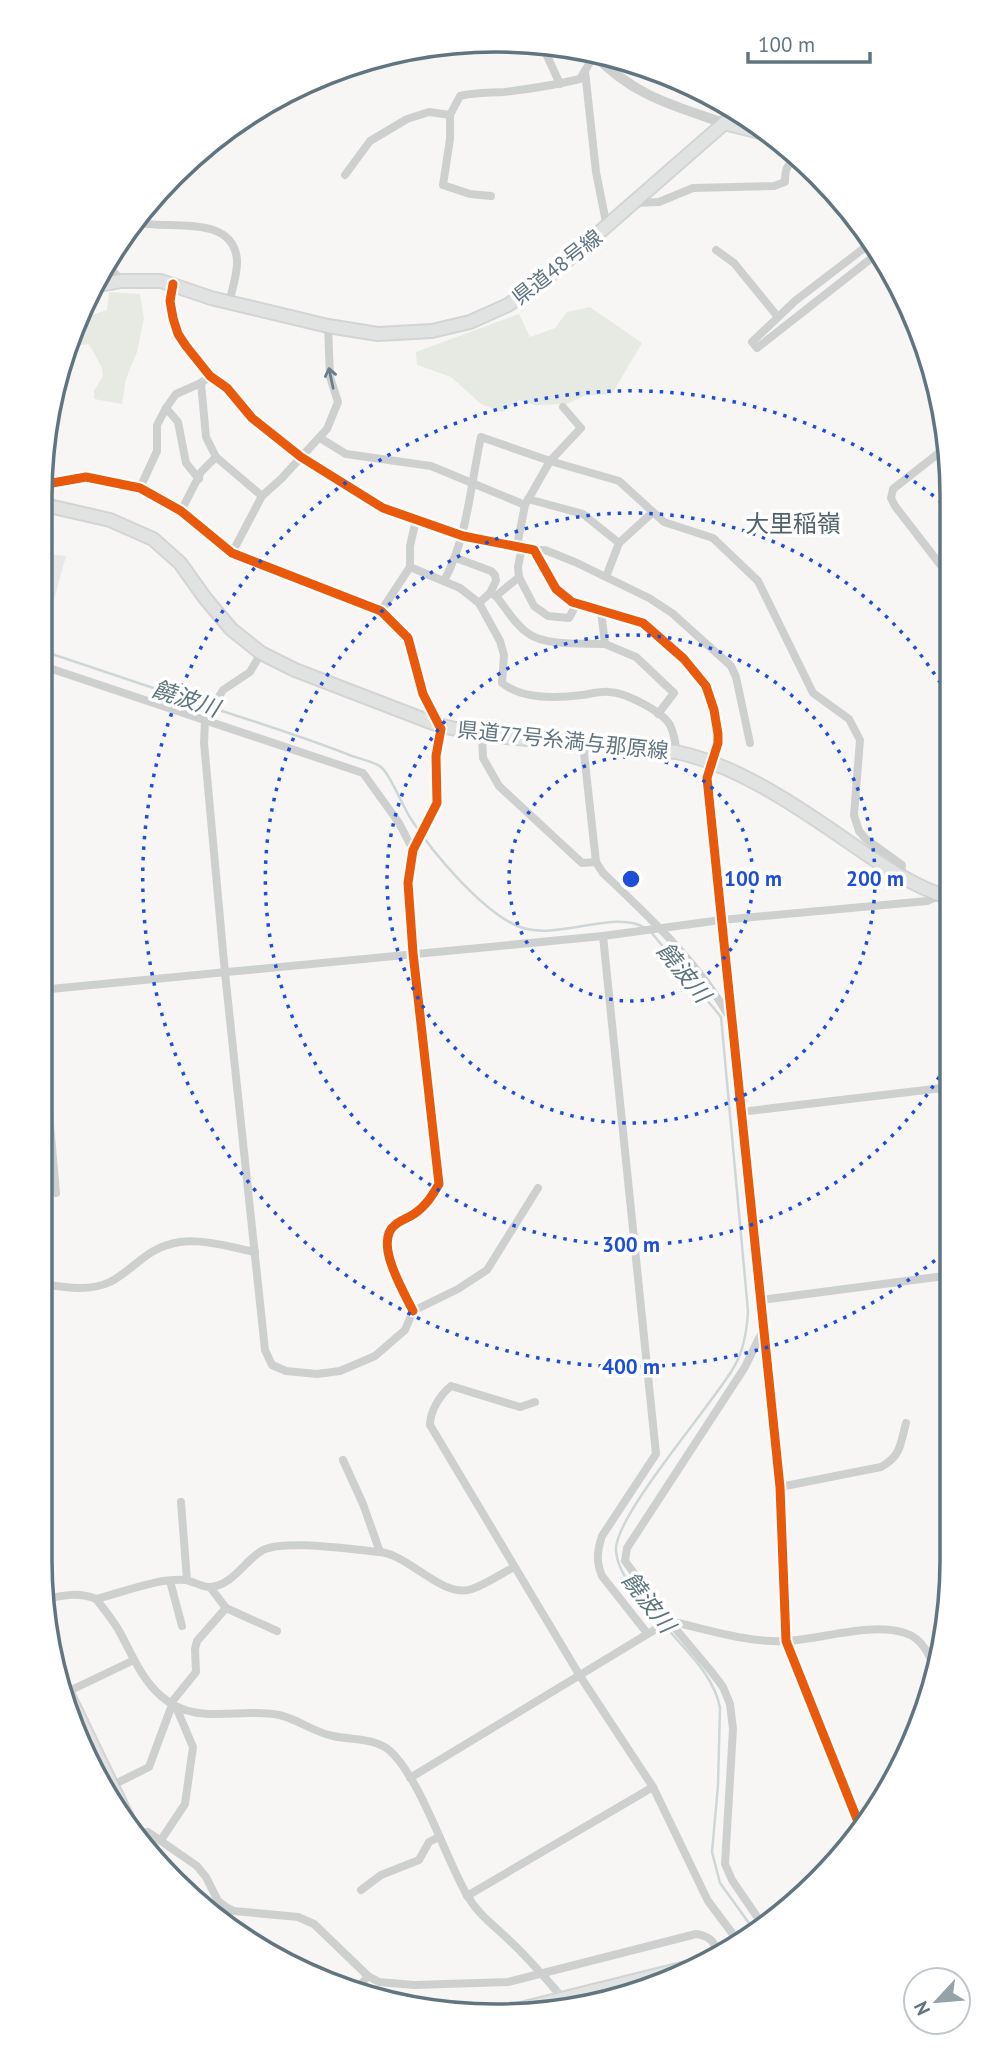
<svg xmlns="http://www.w3.org/2000/svg" width="993" height="2057" viewBox="0 0 993 2057" font-family="'PT Sans','Noto Sans JP',sans-serif">
	<rect width="100%" height="100%" fill="#f7f6f5"/>
	<path fill="#e6e8e7" d="M40 514 49 515 45 554 66 556 53 603 40 613Z"/>
	<g fill="#e6eae3">
		<path d="M109 292 140 294 144 318 137 352 126 379 122 404 94 399V391L103 376 102 368 89 344 74 346 69 342 76 320 107 310Z"/>
		<path d="M590 307 642 343 612 394 584 396 567 404 535 405 519 400 502 412 481 404 451 377 417 365 416 352 519 314 530 337 555 328 567 312Z"/>
	</g>
	<g fill="none" stroke-linecap="round" stroke-linejoin="round">
		<g stroke="#ced6d8" stroke-width="2.5">
			<path d="M40 650 210 707"/>
			<path d="M216 709C262 724 307 738 352 756 360 759 376 762 382 768 391 776 403 807 411 819 432 852 483 913 520 927 558 941 615 909 645 928"/>
			<path d="M651 932 721 1017 748 1311C747 1330 744 1350 734 1367 713 1404 613 1517 616 1551 618 1577 645 1603 661 1622"/>
			<path d="M666 1627C687 1652 714 1675 720 1708L718 1785 712 1852 720 1883 754 1930"/>
		</g>
		<path stroke="#d2d6d8" stroke-width="8" stroke-dasharray="8 4" stroke-linecap="butt" d="M554 1988 572 2008"/>
		<defs>
			<g id="secondary">
				<path d="M724 123 776 136"/>
				<path d="M94 286 121 281H161L211 298 328 326 378 334 432 331 470 322 508 305 547 278 736 113"/>
				<path d="M59 1676 139 1842"/>
			</g>
			<path id="primary" d="M40 504 110 520 153 539 180 563 205 598 231 629 261 653 295 670 438 725 482 735 676 752C734 764 794 804 843 838 876 861 911 886 950 898"/>
			<path id="trunk" d="M517 2011 706 1964"/>
		</defs>
		<use href="#secondary" stroke="#d3d4d5" stroke-width="16"/>
		<use href="#primary" stroke="#d4d4d4" stroke-width="16"/>
		<use href="#trunk" stroke="#d1d3d4" stroke-width="18"/>
		<g stroke="#ced0d0" stroke-width="8">
			<path d="M542 45 560 84"/>
			<path d="M585 71 596 172 607 227"/>
			<path d="M450 115V139L443 185 470 194 491 196"/>
			<path d="M345 175 370 141 407 119 429 112 450 115 460 96C476 92 488 93 504 92 529 89 555 85 580 79L596 52"/>
			<path d="M635 203 659 202 693 188 774 186 785 182C785 170 786 165 797 158"/>
			<path d="M135 222C165 231 233 212 237 260 238 273 232 289 229 303"/>
			<path d="M872 242 795 301 752 342 757 348 878 253"/>
			<path d="M716 250 734 263 778 317"/>
			<path d="M173 284 170 301 173 318 178 334 186 346 210 376 227 388 252 418 301 457 383 508 463 536 534 550 556 589 572 602 643 623 684 659 706 686 714 710 718 734V743L707 778 780 1487 786 1641 859 1824"/>
			<path d="M201 383 206 437 216 457 262 496"/>
			<path d="M166 408 178 422 186 463 199 479"/>
			<path d="M320 438 346 454 431 466 525 505"/>
			<path d="M949 445 893 489 891 498 895 506 949 576"/>
			<path d="M41 485 86 477 140 488 181 511 232 553 381 611 408 638 423 694 441 729 436 756 437 803 413 850 408 883 413 953 439 1184C432 1196 426 1206 414 1214 408 1218 401 1220 395 1225 373 1242 404 1292 413 1311"/>
			<path d="M140 488 157 451V425L166 408 176 394 201 383 210 376"/>
			<path d="M528 499 583 514 619 543"/>
			<path d="M181 511 201 472 216 457"/>
			<path d="M517 546 525 505 550 461 619 481 664 522 713 538 758 581 813 693 849 719 860 740 854 815 859 831 866 839 902 865 901 876"/>
			<path d="M522 547 518 567 519 577 534 606 548 616 569 618 577 603"/>
			<path d="M534 550H545L575 562 649 598 672 613 731 666 736 677 750 743"/>
			<path d="M232 553 262 496 281 479 327 429 338 402 330 377 328 326"/>
			<path d="M456 558 491 571 495 575 496 581 490 593"/>
			<path d="M410 567 460 588 479 603 500 641 504 655 502 683C522 699 558 698 582 695 591 694 600 691 609 692 624 692 662 711 670 725 674 734 676 742 676 752"/>
			<path d="M606 577 619 543 653 512"/>
			<path d="M444 581C468 536 470 487 481 437L550 461 581 428 563 407"/>
			<path d="M496 596C506 608 515 625 529 634 546 646 584 643 605 644"/>
			<path d="M479 603 490 593 496 596 519 577"/>
			<path d="M381 611 410 567V546L416 520"/>
			<path d="M601 611 605 644 636 657 674 693 658 714"/>
			<path d="M261 653 250 672 223 690 205 720 204 743 225 973 265 1350 272 1365 286 1371 317 1374 340 1371 375 1356 405 1330 413 1311 458 1289 487 1270 538 1188"/>
			<path d="M40 665 363 773 399 823 413 850"/>
			<path d="M482 735 483 758 499 786 582 863 596 862"/>
			<path d="M583 744 596 862 603 873C649 917 698 962 730 1018"/>
			<path d="M603 936 656 1454 602 1536C597 1551 596 1562 602 1576L647 1633"/>
			<path d="M40 990 603 936 721 920 927 901 941 895"/>
			<path d="M40 1008 56 1193"/>
			<path d="M740 1112 951 1087"/>
			<path d="M40 1284C62 1287 89 1292 110 1282 137 1268 144 1248 180 1242 204 1239 231 1247 255 1252"/>
			<path d="M761 1300 952 1275"/>
			<path d="M535 1402 520 1407 451 1386C440 1395 430 1411 430 1425L580 1676 653 1787 708 1901 738 1941"/>
			<path d="M343 1460 363 1504 380 1552"/>
			<path d="M780 1487 881 1467C901 1456 900 1445 906 1423"/>
			<path d="M181 1502 187 1580"/>
			<path d="M170 1581 182 1626"/>
			<path d="M210 1587 226 1608 277 1631"/>
			<path d="M47 1599C63 1595 80 1592 96 1599 124 1592 157 1578 185 1580 193 1581 203 1588 211 1587 233 1585 245 1560 263 1550 286 1539 353 1550 380 1552 410 1555 442 1599 472 1589 486 1584 501 1574 514 1567"/>
			<path d="M96 1599C104 1609 112 1619 118 1629 131 1652 141 1679 161 1696 195 1727 239 1707 279 1715 298 1719 313 1732 333 1736 351 1740 374 1738 389 1750 420 1777 445 1857 467 1895 478 1915 495 1926 510 1941 526 1956 540 1972 554 1988"/>
			<path d="M933 1665 942 1655"/>
			<path d="M65 1693 134 1660"/>
			<path d="M171 1703 196 1672 195 1649 197 1641 226 1608"/>
			<path d="M410 1778 669 1621C707 1629 747 1643 786 1641 823 1639 870 1622 905 1633 923 1638 931 1658 937 1674"/>
			<path d="M113 1785 149 1767 172 1705"/>
			<path d="M133 1833 148 1832 197 1866 206 1877 218 1901 226 1907 234 1911 298 1917 314 1924 368 1976 379 1982 414 1985 508 1982 696 1934C710 1936 715 1942 719 1955"/>
			<path d="M161 1840 185 1804 193 1747 176 1707"/>
			<path d="M361 1890 381 1875 419 1860 429 1842 439 1837"/>
			<path d="M467 1896 653 1787"/>
			<path d="M762 1924 732 1880 725 1864 733 1729 730 1704 723 1687 711 1671 669 1621 625 1561 627 1548 745 1367 763 1330"/>
			<path d="M357 1989 368 1976"/>
		</g>
		<g stroke="#ced0d0" stroke-width="10">
			<path d="M595 55C632 95 674 106 724 123"/>
			<path d="M103 269 111 271 121 281"/>
		</g>
		<use href="#secondary" stroke="#e1e2e2" stroke-width="12"/>
		<use href="#primary" stroke="#e1e2e2" stroke-width="12"/>
		<use href="#trunk" stroke="#e1e2e2" stroke-width="14"/>
		<defs>
			<g id="cycleway">
				<path d="M173 284 170 301 173 318 178 334 186 346 210 376 227 388 252 418 301 457 383 508 463 536 534 550 556 589 572 602 643 623 684 659 706 686 714 710 718 734V743L707 778 780 1487 786 1641 859 1824"/>
				<path d="M41 485 86 477 140 488 181 511 232 553 381 611 408 638 423 694 441 729 436 756 437 803 413 850 408 883 413 953 439 1184C432 1196 426 1206 414 1214 408 1218 401 1220 395 1225 373 1242 404 1292 413 1311"/>
			</g>
		</defs>
		<use href="#cycleway" stroke="#fff" stroke-width="13"/>
		<use href="#cycleway" stroke="#e8590c" stroke-width="9"/>
	</g>
	<defs><path id="oneway-shaft" d="M-6 0H5M1.5-3L5.5 0L1.5 3" fill="none" stroke-width="1.6" stroke-linecap="round" stroke-linejoin="round" transform="scale(1.75)"/></defs>
	<use stroke="#6c7e89" href="#oneway-shaft" transform="translate(331 378) rotate(-102)"/>
	<g fill="none" stroke="#1d4ed8" stroke-width="3.5" stroke-dasharray="3.5 7">
		<circle cx="631" cy="879" r="122"/>
		<circle cx="631" cy="879" r="244"/>
		<path d="M950 1059A366 366 0 1 1 950 699"/>
		<path d="M951 1247A488 488 0 1 1 948 508"/>
	</g>
	<g text-anchor="middle" dominant-baseline="central" stroke-width="7" stroke-linejoin="round" paint-order="stroke">
		<g font-size="21" fill="#617581" stroke="#fff">
			<text transform="translate(557 267) rotate(-38)">県道48号線</text>
			<text transform="translate(563 740) rotate(6)">県道77号糸満与那原線</text>
		</g>
		<g font-size="23" font-style="italic" fill="#5c757c" stroke="#fff">
			<text transform="translate(186 698) rotate(18)">饒波川</text>
			<text transform="translate(684 972) rotate(51)">饒波川</text>
			<text transform="translate(649 1602) rotate(52)">饒波川</text>
		</g>
		<g font-size="24" fill="#53626b" stroke="#fff">
			<text x="793" y="523">大里稲嶺</text>
		</g>
	</g>
	<path d="M0 0H993V2057H0ZM496 52H496A444 444 0 0 1 940 496V1560A444 444 0 0 1 496 2004H496A444 444 0 0 1 52 1560V496A444 444 0 0 1 496 52Z" fill="#fff" fill-rule="evenodd"/>
	<path fill="none" stroke="#617581" stroke-width="3.5" d="M496 52H496A444 444 0 0 1 940 496V1560A444 444 0 0 1 496 2004H496A444 444 0 0 1 52 1560V496A444 444 0 0 1 496 52Z"/>
	<circle cx="631" cy="879" r="10" fill="#1d4ed8" stroke="#fff" stroke-width="3.5"/>
	<g font-size="21" text-anchor="middle" font-weight="bold" fill="#1d4ed8" stroke="#fff" stroke-width="7" stroke-linejoin="round" paint-order="stroke">
		<text x="753" y="886">100 m</text>
		<text x="875" y="886">200 m</text>
		<text x="631" y="1252">300 m</text>
		<text x="631" y="1374">400 m</text>
	</g>
	<g transform="translate(937 2001) rotate(244)"><circle r="33" fill="#ffffff" stroke="#c0c8cd" stroke-width="2"/>
	<path d="M0-5L12 26L0 18L-12 26Z" fill="#96a2aa"/>
	<text y="-10" font-size="19" font-weight="bold" text-anchor="middle" fill="#617581">N</text>
	</g>
	<path d="M748 52v10h122v-10" fill="none" stroke="#617581" stroke-width="3.5"/>
	<text x="758" y="52" font-size="21" fill="#617581" stroke="#ffffff" stroke-width="5" paint-order="stroke">100 m</text>
</svg>
